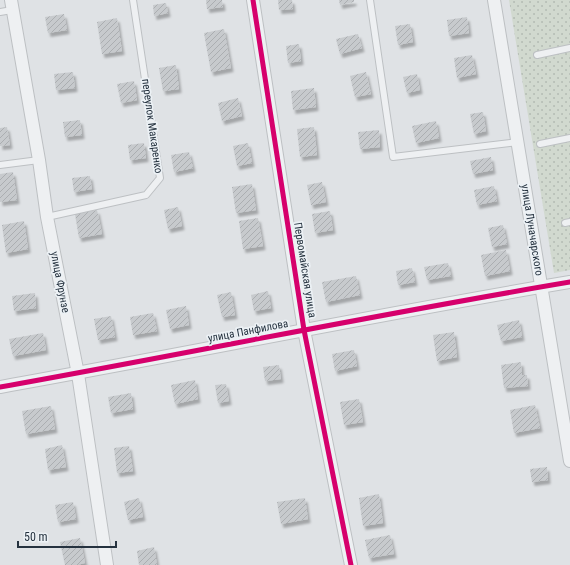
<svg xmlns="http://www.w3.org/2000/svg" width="570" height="565" viewBox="0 0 570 565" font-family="'Roboto Condensed',sans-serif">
	<defs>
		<pattern id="grass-dots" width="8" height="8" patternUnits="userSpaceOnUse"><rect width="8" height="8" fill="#d1d9cf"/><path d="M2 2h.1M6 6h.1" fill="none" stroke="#b3bbb3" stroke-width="1.8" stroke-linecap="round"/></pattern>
		<pattern id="building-hatch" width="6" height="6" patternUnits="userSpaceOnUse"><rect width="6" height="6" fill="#c7cacd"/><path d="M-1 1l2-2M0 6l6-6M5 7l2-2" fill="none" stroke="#abaeb1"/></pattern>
		<filter id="shadow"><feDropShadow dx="2.5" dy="4" stdDeviation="1" flood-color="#0004"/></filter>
	</defs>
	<rect width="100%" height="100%" fill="#dfe2e5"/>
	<path fill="url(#grass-dots)" d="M509 0H570V270L554 273Z"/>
	<g fill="url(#building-hatch)" filter="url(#shadow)">
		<path d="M206 0H222L223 7 207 9Z"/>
		<path d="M278 0H292L293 9 279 10Z"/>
		<path d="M339 0H354V2L340 5Z"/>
		<path d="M166 3 168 13 154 16 153 5Z"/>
		<path d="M64 14 67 30 48 33 45 17Z"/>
		<path d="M467 17 469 33 449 36 447 20Z"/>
		<path d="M117 18 122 51 102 54 97 22Z"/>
		<path d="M410 24 413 42 398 45 395 26Z"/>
		<path d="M224 29 231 68 211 72 204 33Z"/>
		<path d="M358 34 362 48 340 54 336 39Z"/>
		<path d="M299 44 301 61 288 63 286 46Z"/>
		<path d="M472 55 476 74 457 78 454 58Z"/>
		<path d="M176 65 179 89 163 91 159 68Z"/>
		<path d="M73 72 75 88 56 90 54 74Z"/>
		<path d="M366 72 371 94 355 97 350 76Z"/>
		<path d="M417 74 420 90 407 93 403 77Z"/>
		<path d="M134 81 137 100 121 103 117 84Z"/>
		<path d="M314 88 316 107 293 110 291 91Z"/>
		<path d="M238 98 242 116 222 121 218 103Z"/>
		<path d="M483 112 486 131 474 134 470 114Z"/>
		<path d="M80 120 82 135 65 137 63 122Z"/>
		<path d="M436 121 439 138 416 143 412 126Z"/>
		<path d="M7 127 10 145 0 146V128Z"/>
		<path d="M314 127 317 155 300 157 297 129Z"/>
		<path d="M379 130 380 147 360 149 358 132Z"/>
		<path d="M144 143 146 158 130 160 128 145Z"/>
		<path d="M248 143 252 163 237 166 233 146Z"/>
		<path d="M189 152 193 168 174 172 171 155Z"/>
		<path d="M491 157 493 170 473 174 470 161Z"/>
		<path d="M13 172 17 200 0 202V174Z"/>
		<path d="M90 176 92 189 74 192 72 178Z"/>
		<path d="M322 182 326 202 311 205 307 185Z"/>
		<path d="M252 184 256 210 236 213 232 187Z"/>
		<path d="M494 186 497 201 477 205 474 190Z"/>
		<path d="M178 207 182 226 168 229 164 210Z"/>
		<path d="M97 210 102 234 79 238 75 214Z"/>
		<path d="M330 211 333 230 315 233 312 214Z"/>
		<path d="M258 218 263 246 243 249 239 221Z"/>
		<path d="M24 221 28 249 6 253 2 225Z"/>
		<path d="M503 225 507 244 492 247 488 228Z"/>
		<path d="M506 250 510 271 485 276 481 255Z"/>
		<path d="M448 263 451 276 427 280 424 267Z"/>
		<path d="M412 268 415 282 398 285 396 271Z"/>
		<path d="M356 276 360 295 326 302 322 282Z"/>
		<path d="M268 291 271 308 254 311 251 295Z"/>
		<path d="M231 292 235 315 222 317 217 295Z"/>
		<path d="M35 293 36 308 14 311 12 296Z"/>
		<path d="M186 306 189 325 170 329 166 310Z"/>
		<path d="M153 313 157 331 133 335 130 317Z"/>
		<path d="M111 316 115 337 98 340 94 319Z"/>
		<path d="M519 320 522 337 501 341 497 325Z"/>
		<path d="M454 332 457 357 437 361 433 335Z"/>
		<path d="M43 333 46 350 13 356 9 339Z"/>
		<path d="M354 350 357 366 335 371 332 354Z"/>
		<path d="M521 362 522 375H527L528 386 504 388 501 365Z"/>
		<path d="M279 365 281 379 265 381 263 367Z"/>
		<path d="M195 380 198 399 175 404 171 385Z"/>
		<path d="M226 384 229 401 218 403 215 385Z"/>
		<path d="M131 393 133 409 111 413 108 397Z"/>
		<path d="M359 399 363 422 344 425 340 402Z"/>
		<path d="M535 405 540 428 514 433 510 410Z"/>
		<path d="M51 406 55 429 26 434 22 411Z"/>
		<path d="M62 445 66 467 48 470 45 449Z"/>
		<path d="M129 446 133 471 117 473 114 448Z"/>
		<path d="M547 467 548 480 532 482 530 469Z"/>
		<path d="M379 494 383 523 363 526 359 498Z"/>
		<path d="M139 498 143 517 128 520 124 502Z"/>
		<path d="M305 498 308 519 281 524 277 502Z"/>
		<path d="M73 502 76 519 58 522 55 505Z"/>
		<path d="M390 535 394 554 369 558 365 540Z"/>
		<path d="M80 538 85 563 77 565H65L60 542Z"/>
		<path d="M154 547 157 565H139L137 551Z"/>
	</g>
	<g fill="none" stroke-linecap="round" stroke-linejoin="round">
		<defs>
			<g id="service">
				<path d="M370 0 393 157 518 142"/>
				<path d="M0 12 12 10"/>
				<path d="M537 55 570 48"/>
				<path d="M540 144 570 138"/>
				<path d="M0 165 39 160"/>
				<path d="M47 217 146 195 160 178 133 0"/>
				<path d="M565 223 570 222"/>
			</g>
			<g id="minor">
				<path d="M11 0 39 160 47 217 78 374 107 565"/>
				<path d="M253 0 304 330 351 565"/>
				<path d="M494 0 570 461"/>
				<path d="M0 387C190 353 379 314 570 282"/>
			</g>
		</defs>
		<use href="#service" stroke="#bdc0c3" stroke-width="8"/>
		<use href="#minor" stroke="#bdc0c3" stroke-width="14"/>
		<use href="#service" stroke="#eef0f2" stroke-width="6"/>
		<use href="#minor" stroke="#eef0f2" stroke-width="12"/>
		<defs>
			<g id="cycleway">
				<path d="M253 0 304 330 351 565"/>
				<path d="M0 387C190 353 379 314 570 282"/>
			</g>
		</defs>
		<use href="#cycleway" stroke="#ecf1f5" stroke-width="8"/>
		<use href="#cycleway" stroke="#d6006c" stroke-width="5"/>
	</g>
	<g text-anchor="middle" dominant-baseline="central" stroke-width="3.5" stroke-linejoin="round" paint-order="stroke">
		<g font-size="11" fill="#25323f" stroke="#ecf1f5">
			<text transform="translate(152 126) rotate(82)">переулок Макаренко</text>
			<text transform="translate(532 230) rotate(81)">улица Луначарского</text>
			<text transform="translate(305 270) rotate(81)">Первомайская улица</text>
			<text transform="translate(60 282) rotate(79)">улица Фрунзе</text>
			<text transform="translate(248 331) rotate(-11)">улица Панфилова</text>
		</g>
	</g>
	<path d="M18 541v6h98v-6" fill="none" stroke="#25323f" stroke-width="2"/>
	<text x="24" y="541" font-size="12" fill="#25323f" stroke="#ecf1f5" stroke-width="3" paint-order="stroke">50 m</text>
</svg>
